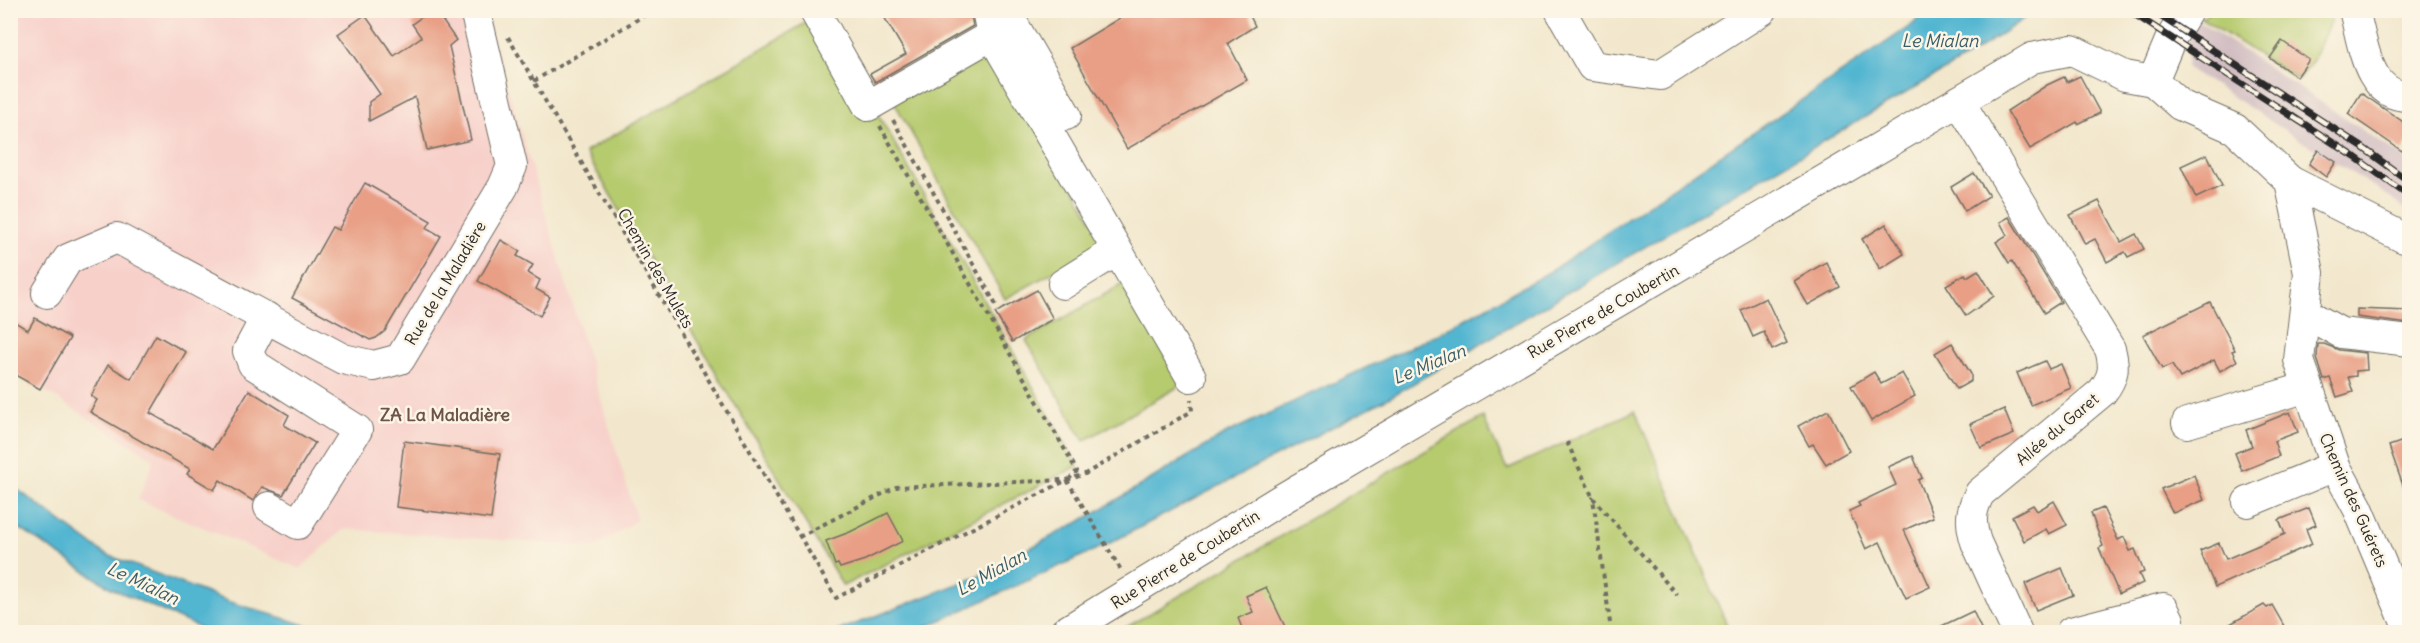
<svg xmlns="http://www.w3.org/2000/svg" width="2420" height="643" viewBox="0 0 2420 643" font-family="Delius,sans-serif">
	<rect width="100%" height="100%" fill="#fcf5e5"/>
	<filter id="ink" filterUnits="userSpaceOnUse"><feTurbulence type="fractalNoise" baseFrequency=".0167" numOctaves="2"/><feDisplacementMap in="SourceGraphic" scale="12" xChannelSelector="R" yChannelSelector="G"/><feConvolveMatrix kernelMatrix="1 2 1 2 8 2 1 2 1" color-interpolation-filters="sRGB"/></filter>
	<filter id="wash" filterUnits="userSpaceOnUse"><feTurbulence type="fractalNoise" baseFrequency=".008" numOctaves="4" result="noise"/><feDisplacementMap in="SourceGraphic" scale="24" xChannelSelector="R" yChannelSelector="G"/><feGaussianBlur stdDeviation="1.35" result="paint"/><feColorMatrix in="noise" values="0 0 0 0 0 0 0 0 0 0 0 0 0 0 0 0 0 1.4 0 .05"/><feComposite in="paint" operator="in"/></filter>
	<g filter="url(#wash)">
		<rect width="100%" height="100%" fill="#f2e7cc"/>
		<path fill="#f7d0ca" d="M10 11H485L637 520 596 547 344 529 300 569 138 500 154 459 11 370Z"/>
		<path fill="#d2bec2" d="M2196 19 2409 161V213L2385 194 2186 67 2191 26Z"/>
		<g fill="#b6ca6e" stroke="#707a4c" stroke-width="1.5">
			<path d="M2214 11H2335L2313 60 2298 80 2201 18Z"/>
			<path d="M821 14 1078 466 843 586 585 152Z"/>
			<path d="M992 44 1105 243 1005 299 893 100Z"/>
			<path d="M1126 282 1185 383 1084 441 1026 340Z"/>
			<path d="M1635 411 1730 632H1118L1483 417 1507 469Z"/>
		</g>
		<g fill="#53b6d1" stroke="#3f707e" stroke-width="1.5">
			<path d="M1926 11H2035L1967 57 1392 396 1108 544 915 632H835L976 577 1090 516 1227 433 1440 333 1549 272 1913 24Z"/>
			<path d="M10 484 105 554 227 601 328 632H209L111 588 11 523Z"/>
		</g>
		<g id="blocks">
			<g fill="#e89f85">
				<path d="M431 10H435L456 40 449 46 471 140 427 150 415 97 369 121V102L380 94 338 34 365 15 394 56 421 37 412 24Z"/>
				<path d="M880 10H970L973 26 875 82 870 74 906 54Z"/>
				<path d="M1133 10H1247L1255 26 1228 43 1247 80 1127 149 1070 48Z"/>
				<path d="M2282 41 2309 60 2297 77 2270 58Z"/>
				<path d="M2080 76 2100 113 2078 124 2077 122 2030 149 2007 111 2047 85 2064 77 2067 82Z"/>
				<path d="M2361 93 2409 126V140L2402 151 2348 114Z"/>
				<path d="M2318 150 2336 162 2326 177 2309 164Z"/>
				<path d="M2207 154 2222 186 2196 198 2181 166Z"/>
				<path d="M1974 173 1989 196 1965 211 1951 187Z"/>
				<path d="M365 183 431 221 427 228 441 236 385 331 376 338 370 340 292 298 332 227 338 230Z"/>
				<path d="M2099 201 2121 242 2136 234 2144 249 2128 257 2125 252 2107 262 2095 239 2085 244 2070 215Z"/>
				<path d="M2009 217 2061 302 2044 313 2012 261 2009 263 1996 242 2007 235 2000 222Z"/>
				<path d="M1886 224 1904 254 1880 269 1862 239Z"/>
				<path d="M501 240 520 251 517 256 533 265 528 273 540 280 536 289 550 297 540 316 478 281Z"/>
				<path d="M1826 262 1840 287 1808 305 1794 281Z"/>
				<path d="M1978 270 1994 296 1966 316 1946 285 1965 274 1967 277Z"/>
				<path d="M1037 290 1053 319 1012 342 995 313Z"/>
				<path d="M1766 298 1787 343 1772 350 1764 332 1753 337 1741 310Z"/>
				<path d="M2210 302 2235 350 2232 351 2237 361 2220 371 2214 360 2180 378 2172 365 2162 369 2143 335Z"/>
				<path d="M2357 309 2409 311V324L2357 317Z"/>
				<path d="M35 318 70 338 40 389 10 372V319L28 330Z"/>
				<path d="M156 335 186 352 150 413 213 449 249 390 289 415 284 425 315 443 283 495 262 487 253 501 220 480 214 490 187 474 190 469 90 412 97 400 91 396 108 365 131 379Z"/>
				<path d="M1952 343 1971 374V381L1957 389 1935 353Z"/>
				<path d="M2318 344H2324L2339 350 2366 353 2367 370 2356 371V376L2348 377 2353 392 2337 397 2330 378 2324 380 2317 358Z"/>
				<path d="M2045 361 2049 369 2061 364 2071 388 2031 405 2017 373Z"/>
				<path d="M1874 372 1881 384 1902 373 1915 396 1871 421 1851 386Z"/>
				<path d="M2004 409 2014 434 1981 448 1970 424Z"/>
				<path d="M1828 410 1849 451 1826 464 1813 444 1809 446 1798 426Z"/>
				<path d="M2290 412 2298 432 2274 441 2279 456 2242 471 2235 453 2252 446 2246 430Z"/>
				<path d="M2409 439V497H2407L2389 446Z"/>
				<path d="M404 441 500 454 491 519 396 507Z"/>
				<path d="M1913 456 1922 478 1918 480 1933 517 1904 530 1930 587 1906 598 1880 542 1866 549 1849 511 1860 506 1858 503 1896 485 1888 467Z"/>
				<path d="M2194 475 2204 500 2173 513 2161 489Z"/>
				<path d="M2054 501 2067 525 2049 534 2046 529 2024 541 2012 516 2033 505 2037 511Z"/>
				<path d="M2103 508 2118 540 2124 537 2130 551 2135 549 2144 572 2139 574 2143 583 2119 594 2099 548 2103 546 2091 513Z"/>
				<path d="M2309 508 2316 525 2306 529 2312 544 2215 587 2200 551 2219 543 2226 559 2285 534 2279 520Z"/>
				<path d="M888 513 903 541 865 560 840 568 838 564 835 565 826 541 850 532Z"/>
				<path d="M2062 568 2073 595 2036 610 2025 584Z"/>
				<path d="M1266 587 1288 633H1244L1238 618 1253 612 1246 596Z"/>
				<path d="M2264 605 2267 608 2272 605 2284 626 2273 633H2214Z"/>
				<path d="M1973 611 1983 633H1927Z"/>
			</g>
		</g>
	</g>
	<g filter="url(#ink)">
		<use href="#blocks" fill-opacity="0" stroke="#716d63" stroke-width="1.5"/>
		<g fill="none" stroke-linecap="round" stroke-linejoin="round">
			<defs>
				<g id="minor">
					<path d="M814 10 868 106 992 35"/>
					<path d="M987 10 992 35 1191 377"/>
					<path d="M1005 10 1066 115"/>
					<path d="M1560 10 1592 66 1660 75 1762 10"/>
					<path d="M2354 10C2363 42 2367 98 2410 96"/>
					<path d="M2153 81 2180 105 2235 129 2290 181 2309 273 2299 360 2335 466 2358 508 2410 632"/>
					<path d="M2153 81 2171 38 2188 10"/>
					<path d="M1959 101 2110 349C2115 367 2114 377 2102 392L1980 493C1970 511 1970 523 1976 542L2017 632"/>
					<path d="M2290 181 2410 241"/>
					<path d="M1063 284 1116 251"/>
					<path d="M47 293 68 259 117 238 343 359 374 366 400 359 503 187 512 166 475 10"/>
					<path d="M2305 313 2341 333 2410 341"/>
					<path d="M266 317 248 351 253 364 357 430 298 524 269 507"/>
					<path d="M2187 423 2308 387"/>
					<path d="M2248 502 2335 466"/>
					<path d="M1065 632 1280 500 2032 58 2072 50 2125 76 2153 81"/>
					<path d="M2071 632 2163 608 2169 620"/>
				</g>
			</defs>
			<use href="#minor" stroke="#716d63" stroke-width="32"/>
			<g stroke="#716d63" stroke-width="4" stroke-dasharray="4.5 4.5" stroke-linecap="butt">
				<path d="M508 37 836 598 1067 480 1085 474 1192 411 1191 399"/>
				<path d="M534 81 653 10"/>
				<path d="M893 120 996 305"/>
				<path d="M880 126 1077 471 1070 478"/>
				<path d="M1567 442 1593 498"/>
				<path d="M1067 480 1121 570"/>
				<path d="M799 537 896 487 1064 480"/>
				<path d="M1610 623 1593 498 1677 595"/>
			</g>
			<use href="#minor" stroke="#fff" stroke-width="30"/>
			<defs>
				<g id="rail">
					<path d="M2128 10 2355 157 2410 197"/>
					<path d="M2151 10 2362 147 2410 182"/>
				</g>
			</defs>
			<use href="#rail" stroke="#2b2b2b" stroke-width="7"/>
			<use href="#rail" stroke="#fcf5e5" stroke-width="4.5" stroke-dasharray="14" stroke-linecap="butt"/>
		</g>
	</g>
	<g text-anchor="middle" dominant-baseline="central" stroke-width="5" stroke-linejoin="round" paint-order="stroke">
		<g font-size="16" fill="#2b2b2b" stroke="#fcf5e5">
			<text transform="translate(656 268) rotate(60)">Chemin des Mulets</text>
			<text transform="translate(445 283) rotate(-59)">Rue de la Maladière</text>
			<text transform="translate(1603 311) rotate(-30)">Rue Pierre de Coubertin</text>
			<text transform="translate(2057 429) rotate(-40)">Allée du Garet</text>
			<text transform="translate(2354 500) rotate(66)">Chemin des Guérets</text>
			<text transform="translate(1185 559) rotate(-32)">Rue Pierre de Coubertin</text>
		</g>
		<g font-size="18" font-style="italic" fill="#395c65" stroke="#fcf5e5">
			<text x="1940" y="40">Le Mialan</text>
			<text transform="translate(1429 364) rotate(-22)">Le Mialan</text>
			<text transform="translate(991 572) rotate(-29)">Le Mialan</text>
			<text transform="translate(143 583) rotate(25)">Le Mialan</text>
		</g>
		<g font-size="18" font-weight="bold" fill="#6d544a" stroke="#fcf5e5">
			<text x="445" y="414">ZA La Maladière</text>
		</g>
	</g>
	<rect width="2420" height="643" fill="none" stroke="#fcf5e5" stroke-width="36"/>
</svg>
